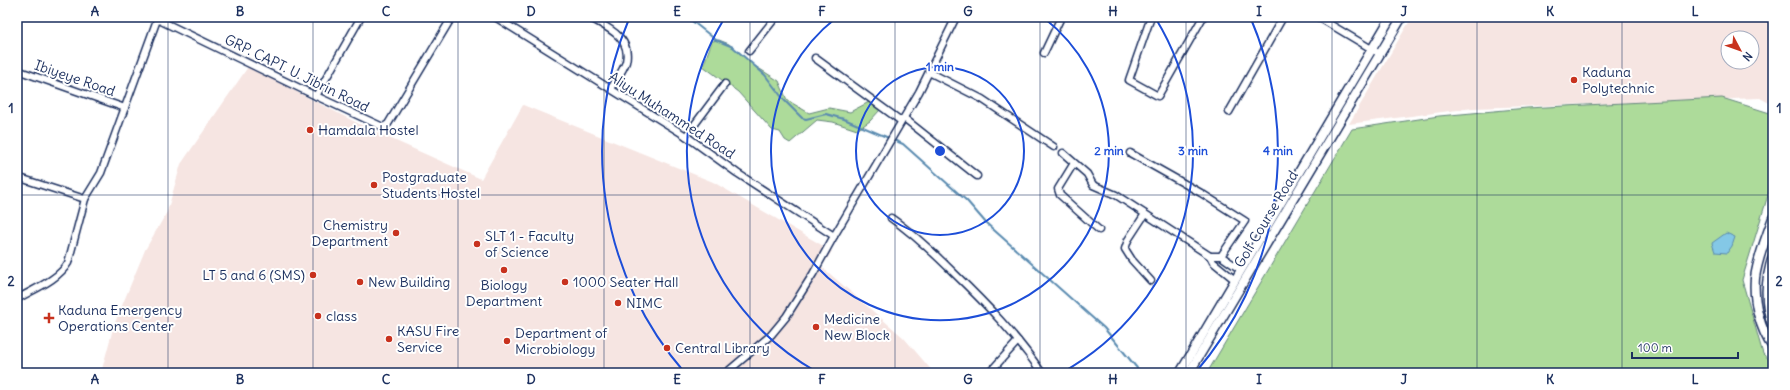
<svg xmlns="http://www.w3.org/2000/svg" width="1790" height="390" viewBox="0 0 1790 390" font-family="Delius,sans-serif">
	<rect width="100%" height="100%" fill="#fff"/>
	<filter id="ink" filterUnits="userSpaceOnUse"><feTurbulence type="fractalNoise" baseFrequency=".025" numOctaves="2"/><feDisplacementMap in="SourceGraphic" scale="8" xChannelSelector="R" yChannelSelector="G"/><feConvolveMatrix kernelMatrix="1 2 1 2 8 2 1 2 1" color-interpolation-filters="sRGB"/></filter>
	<g filter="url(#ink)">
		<g fill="#f6e5e2" fill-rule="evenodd">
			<path d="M1412 17H1773V105L1760 98 1473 108 1349 124ZM1728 38H1752V62H1728Z"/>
			<path d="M248 67 369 129 481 179 523 105 713 182 832 251 822 267 904 338 934 373H101L114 325 145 250 167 212 181 164Z"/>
		</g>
		<g fill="#addb9a" stroke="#64857c">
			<path d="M719 40 729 44 755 66 779 81 787 100 809 113 829 108 850 112 869 102 880 110 870 121 857 130 833 122 817 120 790 143 785 140 780 132 772 130 738 92 703 66 712 41Z"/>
			<path d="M1722 98 1773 114V179L1742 280 1763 354 1773 363V373H1207L1352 129 1439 116 1527 108Z"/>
		</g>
		<path fill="#84c8e6" stroke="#5a8bb0" d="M1726 233 1735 237 1732 246 1727 253 1715 252 1712 243Z"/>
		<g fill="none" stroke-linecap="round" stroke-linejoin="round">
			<path stroke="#5a8bb0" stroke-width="2" d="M687 17 716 40 733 47 765 75 784 100 802 118 806 119 826 114 844 119 903 144 967 201 986 223 1104 328 1141 373"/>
			<defs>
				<g id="minor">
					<path d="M495 17 686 136 737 173 834 236"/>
					<path d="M589 17C606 27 632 37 626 62 623 71 615 81 611 89"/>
					<path d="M1151 17 1129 80 1158 96 1203 17"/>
					<path d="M1318 17 1380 54"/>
					<path d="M157 19 316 96 383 127 388 124 452 17"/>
					<path d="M749 51 776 17"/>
					<path d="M1044 53 1061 17"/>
					<path d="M815 58 901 121"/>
					<path d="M17 70 125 108"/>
					<path d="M929 72 982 99 1054 147"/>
					<path d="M316 96 361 17"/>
					<path d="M1229 112 1283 17"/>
					<path d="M904 118 977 176"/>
					<path d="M686 136 725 84"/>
					<path d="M1063 153 1087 174 1093 185 1116 195 1210 256 1213 262 1235 280"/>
					<path d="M1130 153 1201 193 1245 221 1221 256"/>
					<path d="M1074 163 1058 189 1060 195 1099 230"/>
					<path d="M17 177 85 199"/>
					<path d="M1145 214 1128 240 1125 249 1132 260 1151 281"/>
					<path d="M891 218C914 234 935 254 955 274 987 305 1017 336 1042 373"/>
					<path d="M1210 256H1221L1241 270"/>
					<path d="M17 299C34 289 58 280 68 263L85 199 101 173 158 17"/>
					<path d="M726 373 771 335 786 317 813 274 834 236 919 92 956 17"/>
					<path d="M989 373 1018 341"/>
				</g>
				<g id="tertiary">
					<path d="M1773 218C1767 234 1757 262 1755 278 1753 302 1760 329 1773 348"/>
					<path d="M1773 256C1765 281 1764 302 1773 327"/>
					<path d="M1180 373 1391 17"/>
					<path d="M1189 373 1402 17"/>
				</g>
			</defs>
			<use href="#minor" stroke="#1b2f5e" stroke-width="9"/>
			<use href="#tertiary" stroke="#1b2f5e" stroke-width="11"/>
			<use href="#minor" stroke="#fff" stroke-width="6"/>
			<use href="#tertiary" stroke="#fff" stroke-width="8"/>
		</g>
	</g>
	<path fill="none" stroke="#1b2f5e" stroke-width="1" stroke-opacity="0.55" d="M168 17V373M313 17V373M458 17V373M604 17V373M750 17V373M895 17V373M1040 17V373M1186 17V373M1332 17V373M1477 17V373M1622 17V373M17 195H1773"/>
	<g fill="none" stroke="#1d4ed8" stroke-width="2">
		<circle cx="940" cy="151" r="84"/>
		<path d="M1044 18A169 169 0 1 1 836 18"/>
		<path d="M817 372A253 253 0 0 1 724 19M1156 19A253 253 0 0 1 1063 372"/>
		<path d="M685 373A338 338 0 0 1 629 19M1251 19A338 338 0 0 1 1195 373"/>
	</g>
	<g fill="#c8321e" stroke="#fff" stroke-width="1.5">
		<circle cx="1574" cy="80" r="4"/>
		<circle cx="310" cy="130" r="4"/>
		<circle cx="374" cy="185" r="4"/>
		<circle cx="396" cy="233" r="4"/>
		<circle cx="477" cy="244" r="4"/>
		<circle cx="504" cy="270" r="4"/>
		<circle cx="313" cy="275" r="4"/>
		<circle cx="360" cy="282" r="4"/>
		<circle cx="565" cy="282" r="4"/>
		<circle cx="618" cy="303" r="4"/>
		<circle cx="318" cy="316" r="4"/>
		<path d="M47 312h4v4h4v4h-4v4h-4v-4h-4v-4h4z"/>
		<circle cx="816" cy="327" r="4"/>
		<circle cx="389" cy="339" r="4"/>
		<circle cx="507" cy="341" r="4"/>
		<circle cx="667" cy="348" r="4"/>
	</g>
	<g text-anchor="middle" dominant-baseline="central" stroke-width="4" stroke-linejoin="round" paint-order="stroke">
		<g font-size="14" fill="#1b2f5e" stroke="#fff" text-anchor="start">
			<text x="1582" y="72">Kaduna<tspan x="1582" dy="16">Polytechnic</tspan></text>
			<text x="318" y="130">Hamdala Hostel</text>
			<text x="382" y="177">Postgraduate<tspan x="382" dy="16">Students Hostel</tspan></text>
			<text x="388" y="225" text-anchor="end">Chemistry<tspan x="388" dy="16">Department</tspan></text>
			<text x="485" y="236">SLT 1 - Faculty<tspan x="485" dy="16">of Science</tspan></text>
			<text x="305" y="275" text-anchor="end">LT 5 and 6 (SMS)</text>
			<text x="368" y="282">New Building</text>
			<text x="573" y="282">1000 Seater Hall</text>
			<text x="504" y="285" text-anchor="middle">Biology<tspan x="504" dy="16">Department</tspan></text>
			<text x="626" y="303">NIMC</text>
			<text x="58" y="310">Kaduna Emergency<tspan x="58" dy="16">Operations Center</tspan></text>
			<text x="326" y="316">class</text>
			<text x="824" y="319">Medicine<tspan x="824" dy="16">New Block</tspan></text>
			<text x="397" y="331">KASU Fire<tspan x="397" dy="16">Service</tspan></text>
			<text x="515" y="333">Department of<tspan x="515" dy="16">Microbiology</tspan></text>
			<text x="675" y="348">Central Library</text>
		</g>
		<g font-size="14" fill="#1b2f5e" stroke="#fff">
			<text transform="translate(297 73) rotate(26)">GRP. CAPT. U. Jibrin Road</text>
			<text transform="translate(75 78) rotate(19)">Ibiyeye Road</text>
			<text transform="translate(672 115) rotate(33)">Aliyu Muhammed Road</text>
			<text transform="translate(1266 219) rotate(-59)">Golf Course Road</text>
		</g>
	</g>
	<circle cx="940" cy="151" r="6" fill="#1d4ed8" stroke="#fff" stroke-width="2"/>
	<g font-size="12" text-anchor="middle" font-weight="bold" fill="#1d4ed8" stroke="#fff" stroke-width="4" stroke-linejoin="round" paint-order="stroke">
		<text x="940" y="71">1 min</text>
		<text x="1109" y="155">2 min</text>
		<text x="1193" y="155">3 min</text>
		<text x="1278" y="155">4 min</text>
	</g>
	<rect width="1790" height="390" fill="none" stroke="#fff" stroke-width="44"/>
	<g transform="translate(1740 50) rotate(131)"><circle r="19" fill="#ffffff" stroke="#a4acbf"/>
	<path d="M0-3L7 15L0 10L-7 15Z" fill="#c8321e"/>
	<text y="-6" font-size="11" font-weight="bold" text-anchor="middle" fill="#1b2f5e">N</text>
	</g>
	<path d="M1632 352v6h106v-6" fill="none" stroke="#1b2f5e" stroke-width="2"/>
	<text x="1638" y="352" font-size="12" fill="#1b2f5e" stroke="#ffffff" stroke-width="3" paint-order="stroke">100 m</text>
	<rect x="22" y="22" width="1746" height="346" fill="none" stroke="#1b2f5e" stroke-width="1.5"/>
	<g font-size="13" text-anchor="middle" font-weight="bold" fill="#1b2f5e">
		<text x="95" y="16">A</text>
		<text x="240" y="16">B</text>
		<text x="386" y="16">C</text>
		<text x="531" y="16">D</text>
		<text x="677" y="16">E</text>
		<text x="822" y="16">F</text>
		<text x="968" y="16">G</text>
		<text x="1113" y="16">H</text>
		<text x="1259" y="16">I</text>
		<text x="1404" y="16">J</text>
		<text x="1550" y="16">K</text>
		<text x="1695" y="16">L</text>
		<text x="11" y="113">1</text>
		<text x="1779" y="113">1</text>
		<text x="11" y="286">2</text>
		<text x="1779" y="286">2</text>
		<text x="95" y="384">A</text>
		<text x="240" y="384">B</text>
		<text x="386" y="384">C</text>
		<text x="531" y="384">D</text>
		<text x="677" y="384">E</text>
		<text x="822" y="384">F</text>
		<text x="968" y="384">G</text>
		<text x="1113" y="384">H</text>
		<text x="1259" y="384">I</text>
		<text x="1404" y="384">J</text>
		<text x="1550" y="384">K</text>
		<text x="1695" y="384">L</text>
	</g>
</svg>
